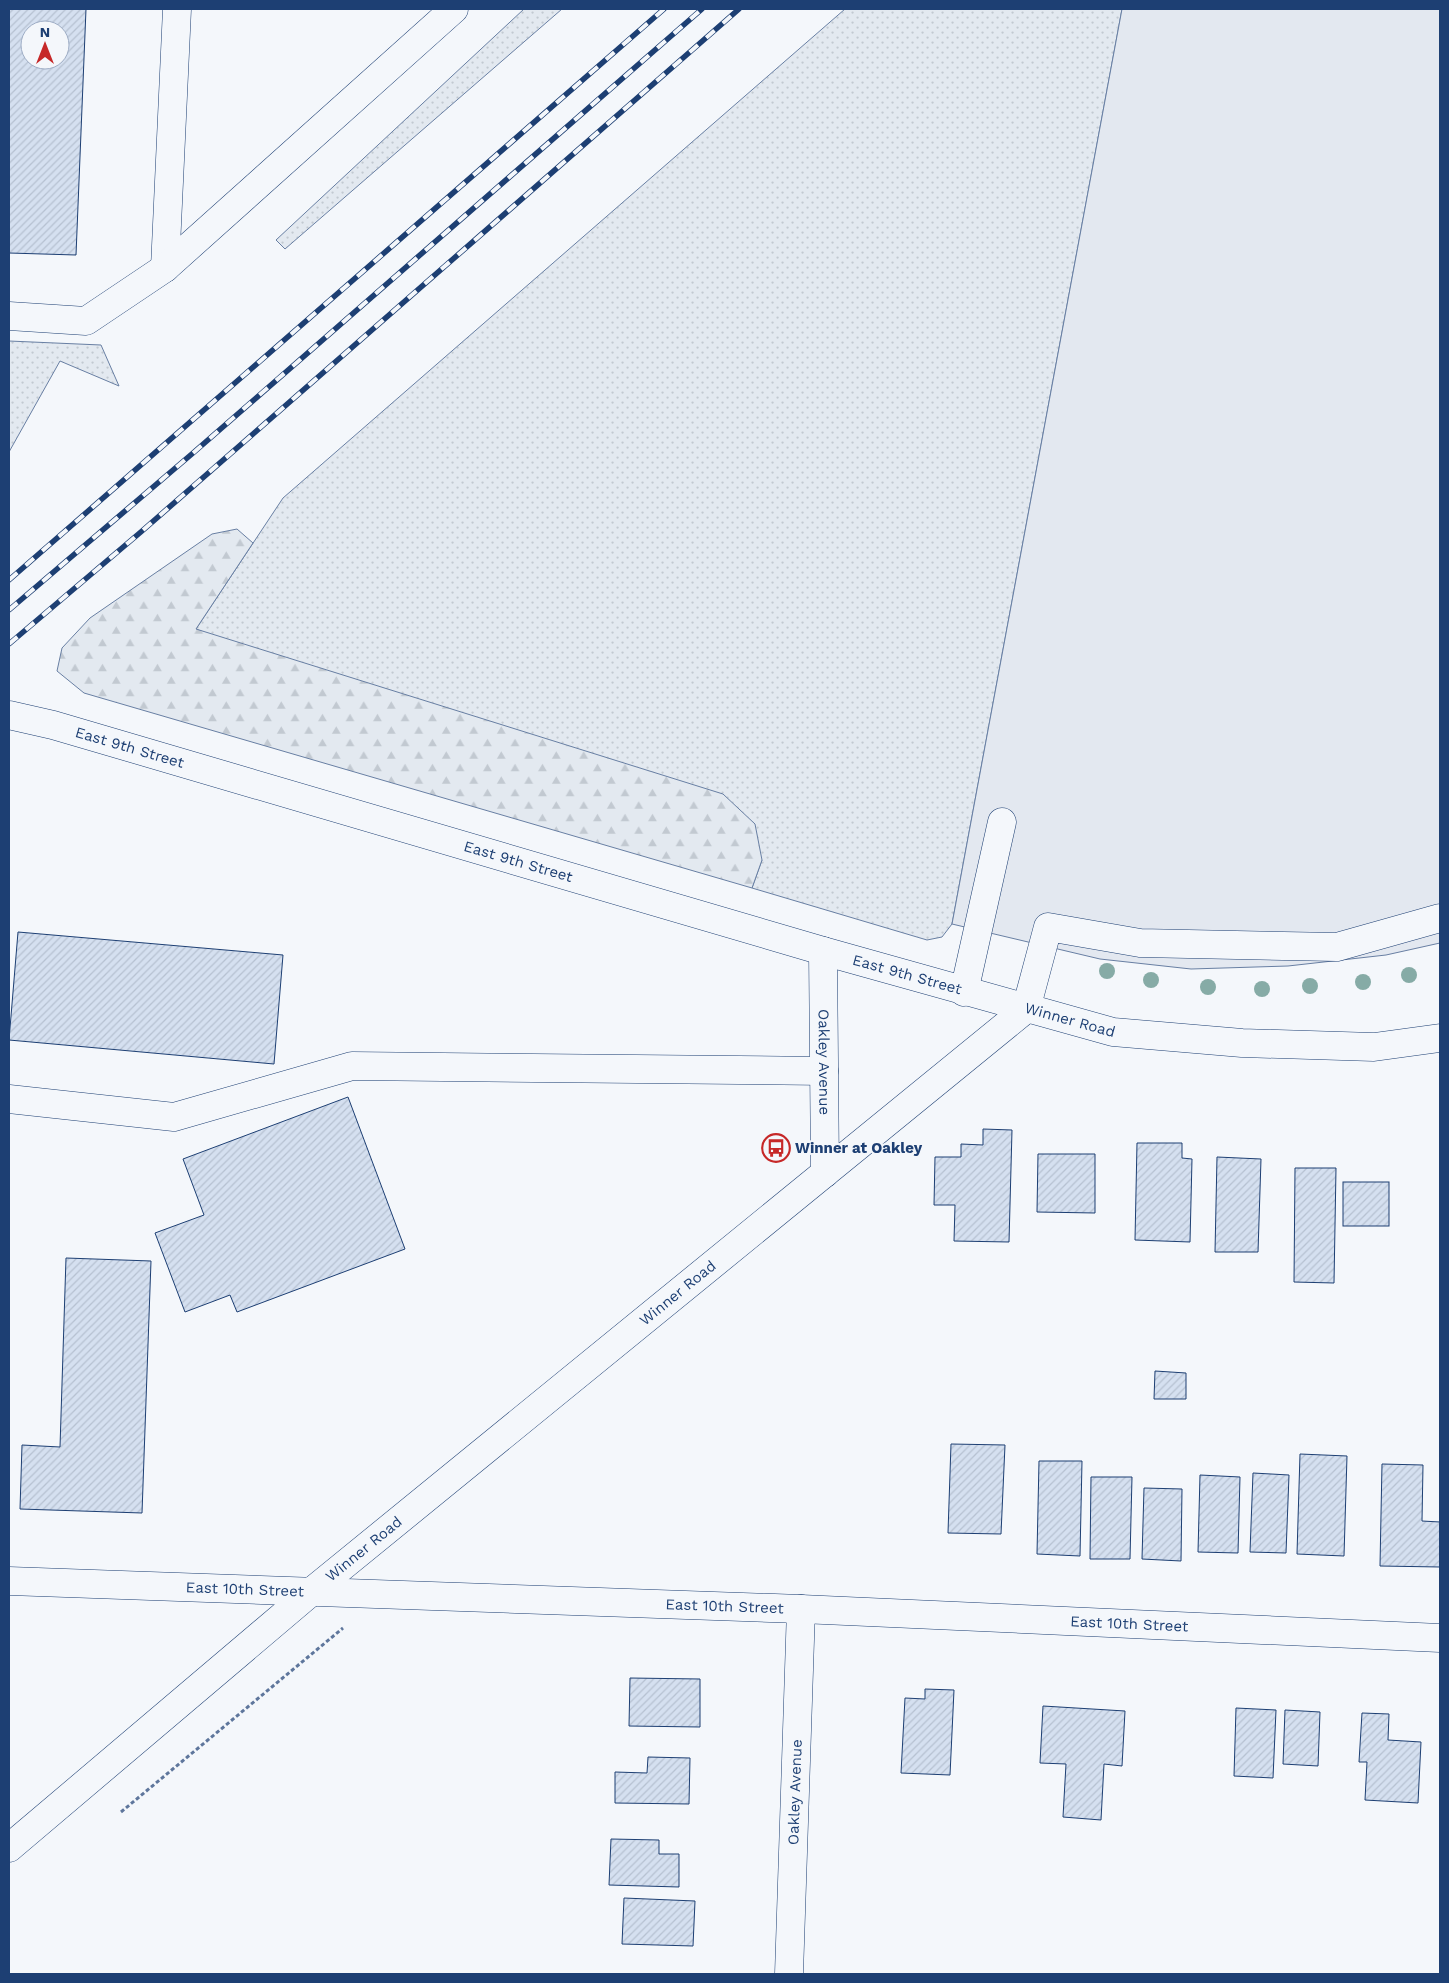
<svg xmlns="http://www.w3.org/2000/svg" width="1449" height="1983" viewBox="0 0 1449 1983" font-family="'Work Sans',sans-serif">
	<defs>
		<pattern id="grass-dots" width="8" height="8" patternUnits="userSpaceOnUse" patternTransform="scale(1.25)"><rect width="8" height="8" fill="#e3e9f0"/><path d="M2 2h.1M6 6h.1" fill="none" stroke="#c2c9d1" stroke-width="1.8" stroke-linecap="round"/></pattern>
		<pattern id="forest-firs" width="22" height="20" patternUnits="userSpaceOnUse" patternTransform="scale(1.25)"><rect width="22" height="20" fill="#e3e9f0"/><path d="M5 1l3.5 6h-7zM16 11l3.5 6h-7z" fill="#c2c9d1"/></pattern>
		<pattern id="building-hatch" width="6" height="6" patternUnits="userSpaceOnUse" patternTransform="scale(1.25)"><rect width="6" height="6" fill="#d5e0f0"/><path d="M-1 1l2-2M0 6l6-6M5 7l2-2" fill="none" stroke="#b6c1d1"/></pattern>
	</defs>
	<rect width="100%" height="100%" fill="#f4f7fb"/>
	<g fill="url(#grass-dots)" stroke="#687fa3">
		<path d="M524 9H562L285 249 276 240Z"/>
		<path d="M845 9H1122L952 924 942 937 927 940 752 888 762 860 196 629 283 498Z"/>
		<path d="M9 341 101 345 119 386 60 361 9 452Z"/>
	</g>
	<path fill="url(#forest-firs)" stroke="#687fa3" d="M237 529 253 543 196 629 723 794 755 824 762 860 752 888 84 693 57 671 62 648 90 618 212 534Z"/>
	<path fill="#e3e8f0" stroke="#687fa3" d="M1122 9H1440V943L1386 955 1288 966 1191 969 1100 959 952 924Z"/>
	<g fill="url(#building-hatch)" stroke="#1d3f73" fill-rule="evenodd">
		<path d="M9 9H86L76 255 9 253ZM30 30H60V60H30Z"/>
		<path d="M18 932 283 955 274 1064 9 1040Z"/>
		<path d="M348 1097 405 1249 237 1312 230 1295 185 1312 155 1233 204 1215 183 1159Z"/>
		<path d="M983 1129 1012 1130 1009 1242 954 1241 955 1205H934L935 1157H961V1144L983 1145Z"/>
		<path d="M1137 1143H1182V1158L1192 1159 1190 1242 1135 1240Z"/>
		<path d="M1038 1154H1095V1213L1037 1212Z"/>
		<path d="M1217 1157 1261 1159 1258 1252H1215Z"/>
		<path d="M1295 1168H1336L1334 1283 1294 1282Z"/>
		<rect x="1343" y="1182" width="46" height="44"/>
		<path d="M66 1258 151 1261 142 1513 20 1509 22 1445 60 1447Z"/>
		<path d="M1155 1371 1186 1373V1399H1154Z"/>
		<path d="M951 1444 1005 1445 1001 1534 948 1533Z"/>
		<path d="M1300 1454 1347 1456 1344 1556 1297 1554Z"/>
		<path d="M1039 1461H1082L1080 1556 1037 1554Z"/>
		<path d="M1382 1464 1423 1465 1422 1521 1440 1522V1567L1380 1566Z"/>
		<path d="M1253 1473 1289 1475 1286 1553 1250 1552Z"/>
		<path d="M1200 1475 1240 1477 1238 1553 1198 1552Z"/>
		<path d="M1091 1477H1132L1130 1559H1090Z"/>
		<path d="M1144 1488 1182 1489 1181 1561 1142 1559Z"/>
		<path d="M630 1678 700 1679V1727L629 1726Z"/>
		<path d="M925 1689 954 1690 950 1775 901 1773 905 1698 925 1699Z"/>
		<path d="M1043 1706 1125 1711 1122 1766 1104 1764 1101 1820 1063 1817 1066 1764 1040 1763Z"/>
		<path d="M1236 1708 1276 1710 1273 1778 1234 1776Z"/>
		<path d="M1285 1710 1320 1712 1318 1766 1283 1764Z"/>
		<path d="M1362 1713 1389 1714 1388 1740 1421 1742 1418 1803 1365 1800 1367 1762H1359Z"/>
		<path d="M648 1757 690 1758 689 1804 615 1803V1772L647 1773Z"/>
		<path d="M611 1839 659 1840V1854H679V1887L609 1885Z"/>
		<path d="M624 1898 695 1901 693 1946 622 1944Z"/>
	</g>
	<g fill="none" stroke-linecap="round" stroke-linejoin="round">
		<defs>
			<g id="minor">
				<path d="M165 268 177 9"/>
				<path d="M9 316 86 321 165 268 454 9"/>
				<path id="s1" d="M823 951 825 1173"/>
				<path d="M964 992 1002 822"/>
				<path d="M9 1099 174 1117 352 1066 824 1071"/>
				<path id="s2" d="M9 1581 801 1609 1440 1638"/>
				<path id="s3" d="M9 1848 311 1592 1026 1009 1048 927 1140 943 1337 947 1440 918"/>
				<path id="s4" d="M789 1974 801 1609"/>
			</g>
			<g id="major">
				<path id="s5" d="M9 715 53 725 823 951 1113 1032 1242 1043 1374 1047 1440 1038"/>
			</g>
		</defs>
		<use href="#minor" stroke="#1d3f73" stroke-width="29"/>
		<use href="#major" stroke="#1d3f73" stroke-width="29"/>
		<path stroke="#5e769c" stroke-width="3" stroke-dasharray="4 2.5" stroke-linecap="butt" d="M121 1812 343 1628"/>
		<use href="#minor" stroke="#f4f7fb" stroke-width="28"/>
		<use href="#major" stroke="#f4f7fb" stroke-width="28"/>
		<defs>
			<g id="rail">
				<path d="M9 580 664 9"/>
				<path d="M9 610 193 453 702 9"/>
				<path d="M9 644 142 531 739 9"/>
			</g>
		</defs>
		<use href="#rail" stroke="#1d3f73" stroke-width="5.5"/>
		<use href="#rail" stroke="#f4f7fb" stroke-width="4" stroke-dasharray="11" stroke-linecap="butt"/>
	</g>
	<g fill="#86aba6">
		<circle cx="1107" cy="971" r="8"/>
		<circle cx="1409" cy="975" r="8"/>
		<circle cx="1151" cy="980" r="8"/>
		<circle cx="1363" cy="982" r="8"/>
		<circle cx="1310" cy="986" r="8"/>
		<circle cx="1208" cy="987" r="8"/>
		<circle cx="1262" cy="989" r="8"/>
	</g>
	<defs>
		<symbol id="bus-ring" viewBox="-11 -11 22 22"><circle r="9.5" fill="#f4f7fb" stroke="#c62828" stroke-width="1.5"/><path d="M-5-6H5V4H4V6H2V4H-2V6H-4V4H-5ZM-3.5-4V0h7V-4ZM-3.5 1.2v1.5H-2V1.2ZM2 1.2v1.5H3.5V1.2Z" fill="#c62828"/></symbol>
	</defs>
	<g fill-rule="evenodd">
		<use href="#bus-ring" x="760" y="1132" width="32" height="32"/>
	</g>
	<g text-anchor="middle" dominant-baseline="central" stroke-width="4" stroke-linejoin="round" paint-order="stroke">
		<g font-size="15" fill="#1d3f73" stroke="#f4f7fb">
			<text stroke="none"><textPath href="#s5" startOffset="125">East 9th Street</textPath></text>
			<text stroke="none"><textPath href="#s5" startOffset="530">East 9th Street</textPath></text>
			<text stroke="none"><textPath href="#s5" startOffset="935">East 9th Street</textPath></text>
			<text stroke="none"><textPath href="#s5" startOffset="1104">Winner Road</textPath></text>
			<text stroke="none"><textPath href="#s1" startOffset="111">Oakley Avenue</textPath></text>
			<text stroke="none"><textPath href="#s3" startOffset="869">Winner Road</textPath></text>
			<text stroke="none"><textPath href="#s3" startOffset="464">Winner Road</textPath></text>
			<text stroke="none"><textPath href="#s2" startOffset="236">East 10th Street</textPath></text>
			<text stroke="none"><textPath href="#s2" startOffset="716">East 10th Street</textPath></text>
			<text stroke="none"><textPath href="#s2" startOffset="1121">East 10th Street</textPath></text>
			<text stroke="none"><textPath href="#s4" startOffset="182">Oakley Avenue</textPath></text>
		</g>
		<g font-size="15" font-weight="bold" fill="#1d3f73" stroke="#f4f7fb" text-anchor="start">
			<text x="795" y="1148">Winner at Oakley</text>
		</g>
	</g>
	<rect width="1449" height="1983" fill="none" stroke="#1d3f73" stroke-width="20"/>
	<g transform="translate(45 45)"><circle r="24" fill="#f4f7fb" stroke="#9eadc5"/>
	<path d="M0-4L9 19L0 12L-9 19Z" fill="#c62828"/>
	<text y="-8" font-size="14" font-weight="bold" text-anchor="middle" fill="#1d3f73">N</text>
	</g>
</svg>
